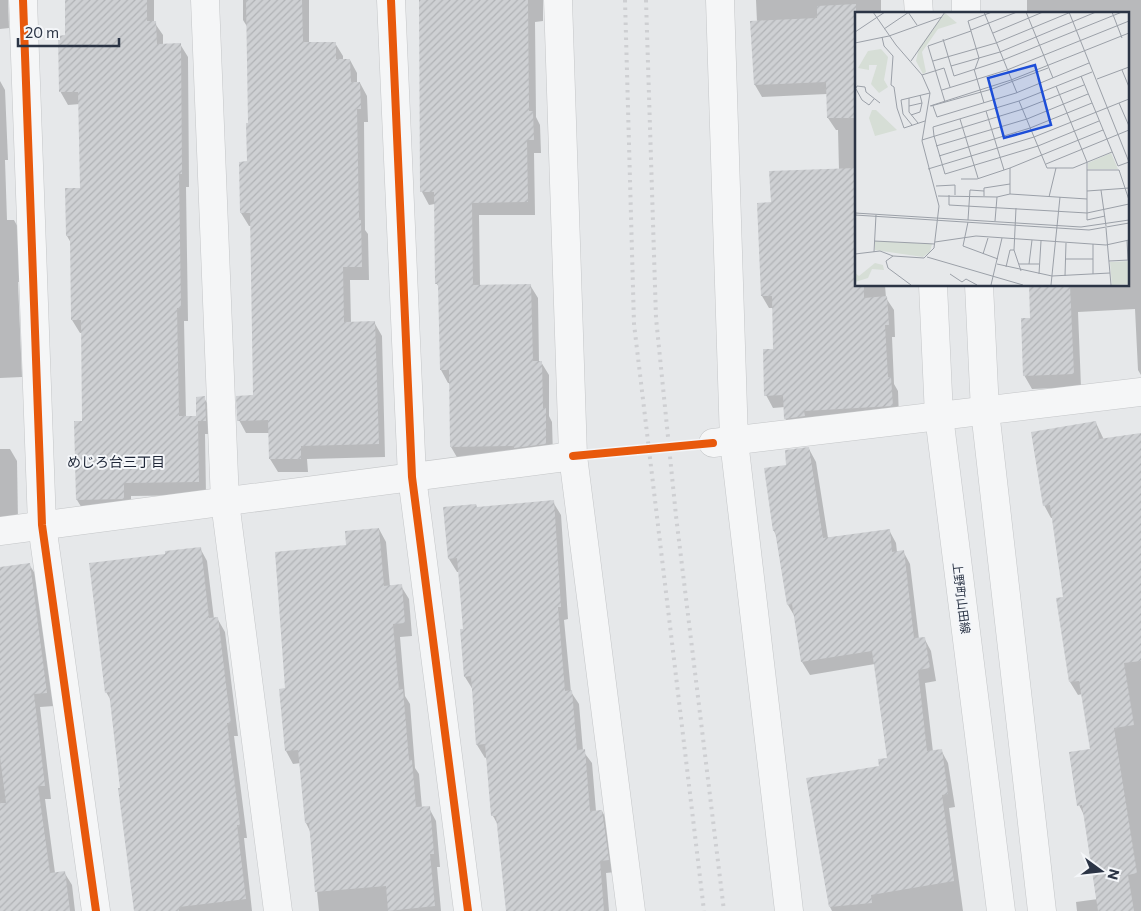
<svg xmlns="http://www.w3.org/2000/svg" width="1141" height="911" viewBox="0 0 1141 911" font-family="Commissioner,'Noto Sans JP',sans-serif">
	<defs>
		<pattern id="building-hatch" width="6" height="6" patternUnits="userSpaceOnUse" patternTransform="scale(1.25)"><rect width="6" height="6" fill="#ced0d3"/><path d="M-1 1l2-2M0 6l6-6M5 7l2-2" fill="none" stroke="#b1b3b6"/></pattern>
	</defs>
	<rect width="100%" height="100%" fill="#e6e8ea"/>
	<g fill="#0003">
		<path d="M0 0H8L9 28 0 29Z"/>
		<path d="M66 0H154V22L163 35V45L180 44 188 57 189 187H186L188 321H184L186 417H198L204 398 212 411 213 434H205L206 495 131 496V512L85 513 77 500 83 422 82 333H80L72 320 71 243 67 236 66 189H81L80 104 68 105 60 91 67 37Z"/>
		<path d="M243 0H309V43H335L343 56V60H350L357 73V83H360L367 96 368 122H364L365 230 368 234 369 280H350L351 323 374 322 382 336 385 457 307 459 308 472H278L270 459V433H246L239 420 254 396 252 226H249L241 213 248 163 250 125 248 28 243 20Z"/>
		<path d="M420 0H543V21L535 22 536 117 540 125 541 153H534L535 215H479L480 286 530 285 538 298 539 362H541L549 375V416L552 422 553 456 458 459 451 447 450 383H448L441 370 440 289 437 284 435 204 429 205 422 192Z"/>
		<path d="M756 0H881V14H856V285H885L886 298 894 310 895 337H892L894 384 898 391 899 418 792 431 785 418V407L773 408 766 395 775 350 773 308H769L762 296 772 203 839 170 838 130H836L828 118 827 94 762 97 755 85 757 22Z"/>
		<path d="M1027 0H1141V375L1138 370 1135 309 1078 312 1081 387 1032 389 1024 375 1032 319 1030 285H1127V14H1027Z"/>
		<path d="M0 81 5 90 8 160H5L7 220H14L21 233 23 282H18L22 377 0 378Z"/>
		<path d="M1096 423 1104 440 1141 434V911H1077L1076 902 1098 899 1085 817 1079 805 1091 750 1082 694 1078 695 1070 682 1057 599 1065 598 1053 518H1051L1044 505Z"/>
		<path d="M0 449H10L17 461 18 521H0Z"/>
		<path d="M809 449 816 462 828 538 889 530 896 543 897 552 903 551 910 564 919 639 924 638 931 651 936 681 925 683 933 752 941 750 948 763 955 807 949 808 963 911H832L830 907 808 779 880 767 888 759 875 664 810 675 802 662 795 617 788 605 777 537 774 531 787 466Z"/>
		<path d="M553 502 561 515 568 619 564 620 571 692 579 704 583 751 592 763 596 811H602L609 824 615 872 606 873 609 911H508L498 825 493 816 487 757 485 758 477 745 473 690 465 677 464 630 459 572H457L449 559 444 509 477 508Z"/>
		<path d="M379 529 386 542 390 587 401 586 409 599 412 636 400 637 405 696 410 704 415 768 419 774 422 808H429L436 821 440 867H437L441 911H319L311 833 306 823 301 763 293 764 286 751V689L348 546Z"/>
		<path d="M200 548 207 561 214 619 217 618 225 632 238 736H234L247 838H244L252 911H135L112 702 106 692 167 555Z"/>
		<path d="M29 564 37 577 54 706 40 707 51 799H45L55 873 64 872 72 885 75 911H0V568Z"/>
	</g>
	<g fill="url(#building-hatch)">
		<path d="M65 0H147V21H156L157 44 181 43 182 174H179L181 308H177L179 416H196V397L205 396 206 421H198L199 482 124 483V499H123L76 500 74 421H82L81 320H71L70 236H66L65 188H80L78 92H59L58 36 65 35Z"/>
		<path d="M246 0H302L303 42H336V59H350L351 82H360L361 109H357L359 220H361L362 267H343L344 322 375 321 379 444 301 446V459H269L268 420 237 421 236 396 253 395 250 213H240L239 162 247 161 246 123H248Z"/>
		<path d="M419 0H528L529 111H533L534 140H527L528 202 472 203 473 285 531 284 533 361H542L543 408H546V444L514 448V446L450 447 449 370H440L438 284H435L434 192H420Z"/>
		<path d="M856 4V118H827L826 82 754 85 750 21 817 18V6Z"/>
		<path d="M856 168V285H864V298L887 296 889 325H885L888 377H891L893 406 804 411 805 416 784 419 783 395 764 396 763 349H773L772 296H761L757 203 771 202 769 171Z"/>
		<path d="M1029 285H1070L1074 374 1023 376 1021 318H1030Z"/>
		<path d="M1096 421 1099 439 1141 433V661L1124 663 1134 725 1114 728 1137 873 1128 875 1134 911H1098L1082 805 1077 806 1069 752 1090 749 1079 681 1069 682 1056 598 1063 597 1050 505 1043 506 1031 432Z"/>
		<path d="M809 447 823 538 890 529 892 552 904 550 914 638 925 637 930 668 918 670 927 751 942 749 948 794 942 795 954 881 871 895 872 903 829 907 806 778 879 766 878 759 887 758 872 651 801 662 792 604 787 605 775 531H773L764 468 786 465 785 450Z"/>
		<path d="M554 500 561 607H558L565 691 572 690 577 750 585 749 590 811 602 810 609 860 600 861 604 911H506L496 816H491L485 744 476 745 471 676 464 677 460 629H463L457 558 448 559 443 507 476 504 477 507Z"/>
		<path d="M379 528 384 586 402 584 405 623 393 624 399 690 403 689 409 760H412L416 807 430 806 434 854H430L435 906 388 911 386 886 315 892 309 823H305L298 750 285 751 279 689 285 688 275 552 346 545 345 531Z"/>
		<path d="M201 547 209 618 218 617 227 693 231 723H227L240 825H237L246 899 179 907V911H134L118 788H120L109 692 105 693 89 563 165 554V551Z"/>
		<path d="M30 563 47 693 34 694 45 786H38L50 873 65 871 70 911H0V803H6L0 757V567Z"/>
	</g>
	<g fill="none" stroke-linecap="round" stroke-linejoin="round">
		<defs>
			<g id="minor">
				<path d="M23 0 42 525 96 911"/>
				<path d="M205 0 225 502 278 911"/>
				<path d="M391 0 412 477 468 911"/>
				<path d="M558 0 573 456 631 911"/>
				<path d="M720 0 734 441 789 911"/>
				<path d="M918 0 919 14"/>
				<path d="M966 0V14"/>
				<path d="M933 285 939 416 1001 911"/>
				<path d="M979 285 985 411 1042 911"/>
				<path d="M713 443 1141 392"/>
				<path d="M0 531 573 456"/>
			</g>
		</defs>
		<use href="#minor" stroke="#c4c6c8" stroke-width="29"/>
		<use href="#minor" stroke="#f5f6f7" stroke-width="28"/>
		<g stroke="#cecfd2" stroke-width="4" stroke-dasharray="2.5 5" stroke-linecap="butt">
			<path d="M625 0 634 324 704 911"/>
			<path d="M646 0 656 318 676 516 724 911"/>
		</g>
		<defs>
			<g id="cycleway">
				<path d="M23 0 42 525 96 911"/>
				<path d="M391 0 412 477 468 911"/>
				<path d="M573 456 713 443"/>
			</g>
		</defs>
		<use href="#cycleway" stroke="#f4f6f9" stroke-width="11"/>
		<use href="#cycleway" stroke="#e8590c" stroke-width="8"/>
	</g>
	<g text-anchor="middle" dominant-baseline="central" stroke-width="4" stroke-linejoin="round" paint-order="stroke">
		<g font-size="12" fill="#2b3445" stroke="#f4f6f9">
			<text transform="translate(962 598) rotate(83)">上野町山田線</text>
		</g>
		<g font-size="14" fill="#1d2536" stroke="#f4f6f9">
			<text x="116" y="461">めじろ台三丁目</text>
		</g>
	</g>
	<g transform="translate(855 12)">
		<rect width="274" height="274" fill="#e6e8ea"/>
		<path d="M26 37 33 45 29 68 33 75 24 81 16 72 22 53H14V58L3 56 13 39ZM17 98H21L42 118 20 124 14 106ZM20 251 28 253 29 258 17 257 13 266 0 270V261L4 264Z" fill="#d6ded6"/>
		<path d="M90 1 102 11 83 17 67 40 71 60 68 62 61 49 64 36ZM256 141 263 157H233V151ZM20 229 77 232 75 240 68 245 20 238ZM274 249V272L257 273 255 250Z" fill="#d6ded6"/>
		<path fill="none" stroke="#9ba0a8" stroke-width="1" d="M18 0 41 33 67 63 75 81 67 129 84 194 79 236 69 246 38 244 31 249 33 256 56 273M53 0 62 13M129 0 162 81M171 0 198 66M214 0 274 150 263 154 226 64M257 0 267 26M29 17 54 0M116 18 162 0M0 20 30 0M138 21 188 0M27 25 29 34 38 44 36 73 39 75 42 96 49 116 70 109M88 27 99 64 148 48 267 0M0 31 34 24 87 5M56 49 90 0M78 49 141 31 216 0M96 54 145 40 241 0M119 57 129 91M120 57 124 46 113 9 137 0M267 58 274 75M237 60 164 89 78 115 79 124 90 162 183 134 244 109M67 63 89 56 95 75M242 67 274 55M201 74 232 150V208L250 204M1 77 7 88 14 93 19 87M0 78 2 74 10 75 11 80 25 91M87 78 152 58 274 9M54 86V100L63 111M164 89 192 156H218L257 140M90 90 73 34 116 19M264 91 274 114M54 94 67 91 65 83M75 94 156 68 274 21M76 94 137 77 193 56M78 94 82 105 161 81 234 51M131 99 149 158M56 103 65 100 67 91M105 107 123 166M57 113 48 102 46 88 75 81M67 128 168 97 229 73M81 134 172 107 233 82M84 144 175 116 237 91M191 152 274 118M155 156V182M73 157 179 125 274 87M232 158H264L274 188M106 167H122L155 156 248 118M81 174 100 173V183M246 178 251 214M232 179 274 176M94 183V193L232 201 274 192M83 184 142 185 155 182 232 187M129 184V176L155 172M194 185 201 156M161 196 159 238 166 259M0 201 226 215 274 208M0 203 234 218 274 211M113 208 115 178 129 179M140 209 142 185M113 210 108 234 143 247M251 216 256 273M272 228 273 248M19 229 80 232M80 230 121 224 251 233 274 228M238 232V262M19 240 21 203M0 242 25 239 38 244M128 242 133 226M72 245 168 273M211 247H238M254 249 274 248M142 252 197 264 255 261M164 252H184M174 252 177 228M151 255 155 238H159M95 262 107 270 111 267 122 273M184 262 186 229M210 264 211 231M136 273 147 226M196 273 205 185"/>
		<path fill="#1d4ed8" fill-opacity="0.15" stroke="#1d4ed8" stroke-width="2.5" d="M180 53 196 113 149 126 133 66Z"/>
		<rect width="274" height="274" fill="none" stroke="#2b3445" stroke-width="2.5"/>
	</g>
	<g transform="translate(1101 871) rotate(105)" stroke="#f4f6f9" stroke-width="4" paint-order="stroke">
	<path d="M0-4L9 19L0 12L-9 19Z" fill="#2b3445"/>
	<text y="-8" font-size="14" font-weight="bold" text-anchor="middle" fill="#2b3445">N</text>
	</g>
	<path d="M18 38v8h101v-8" fill="none" stroke="#2b3445" stroke-width="2.5"/>
	<text x="25" y="38" font-size="15" fill="#2b3445" stroke="#f4f6f9" stroke-width="4" paint-order="stroke">20 m</text>
</svg>
